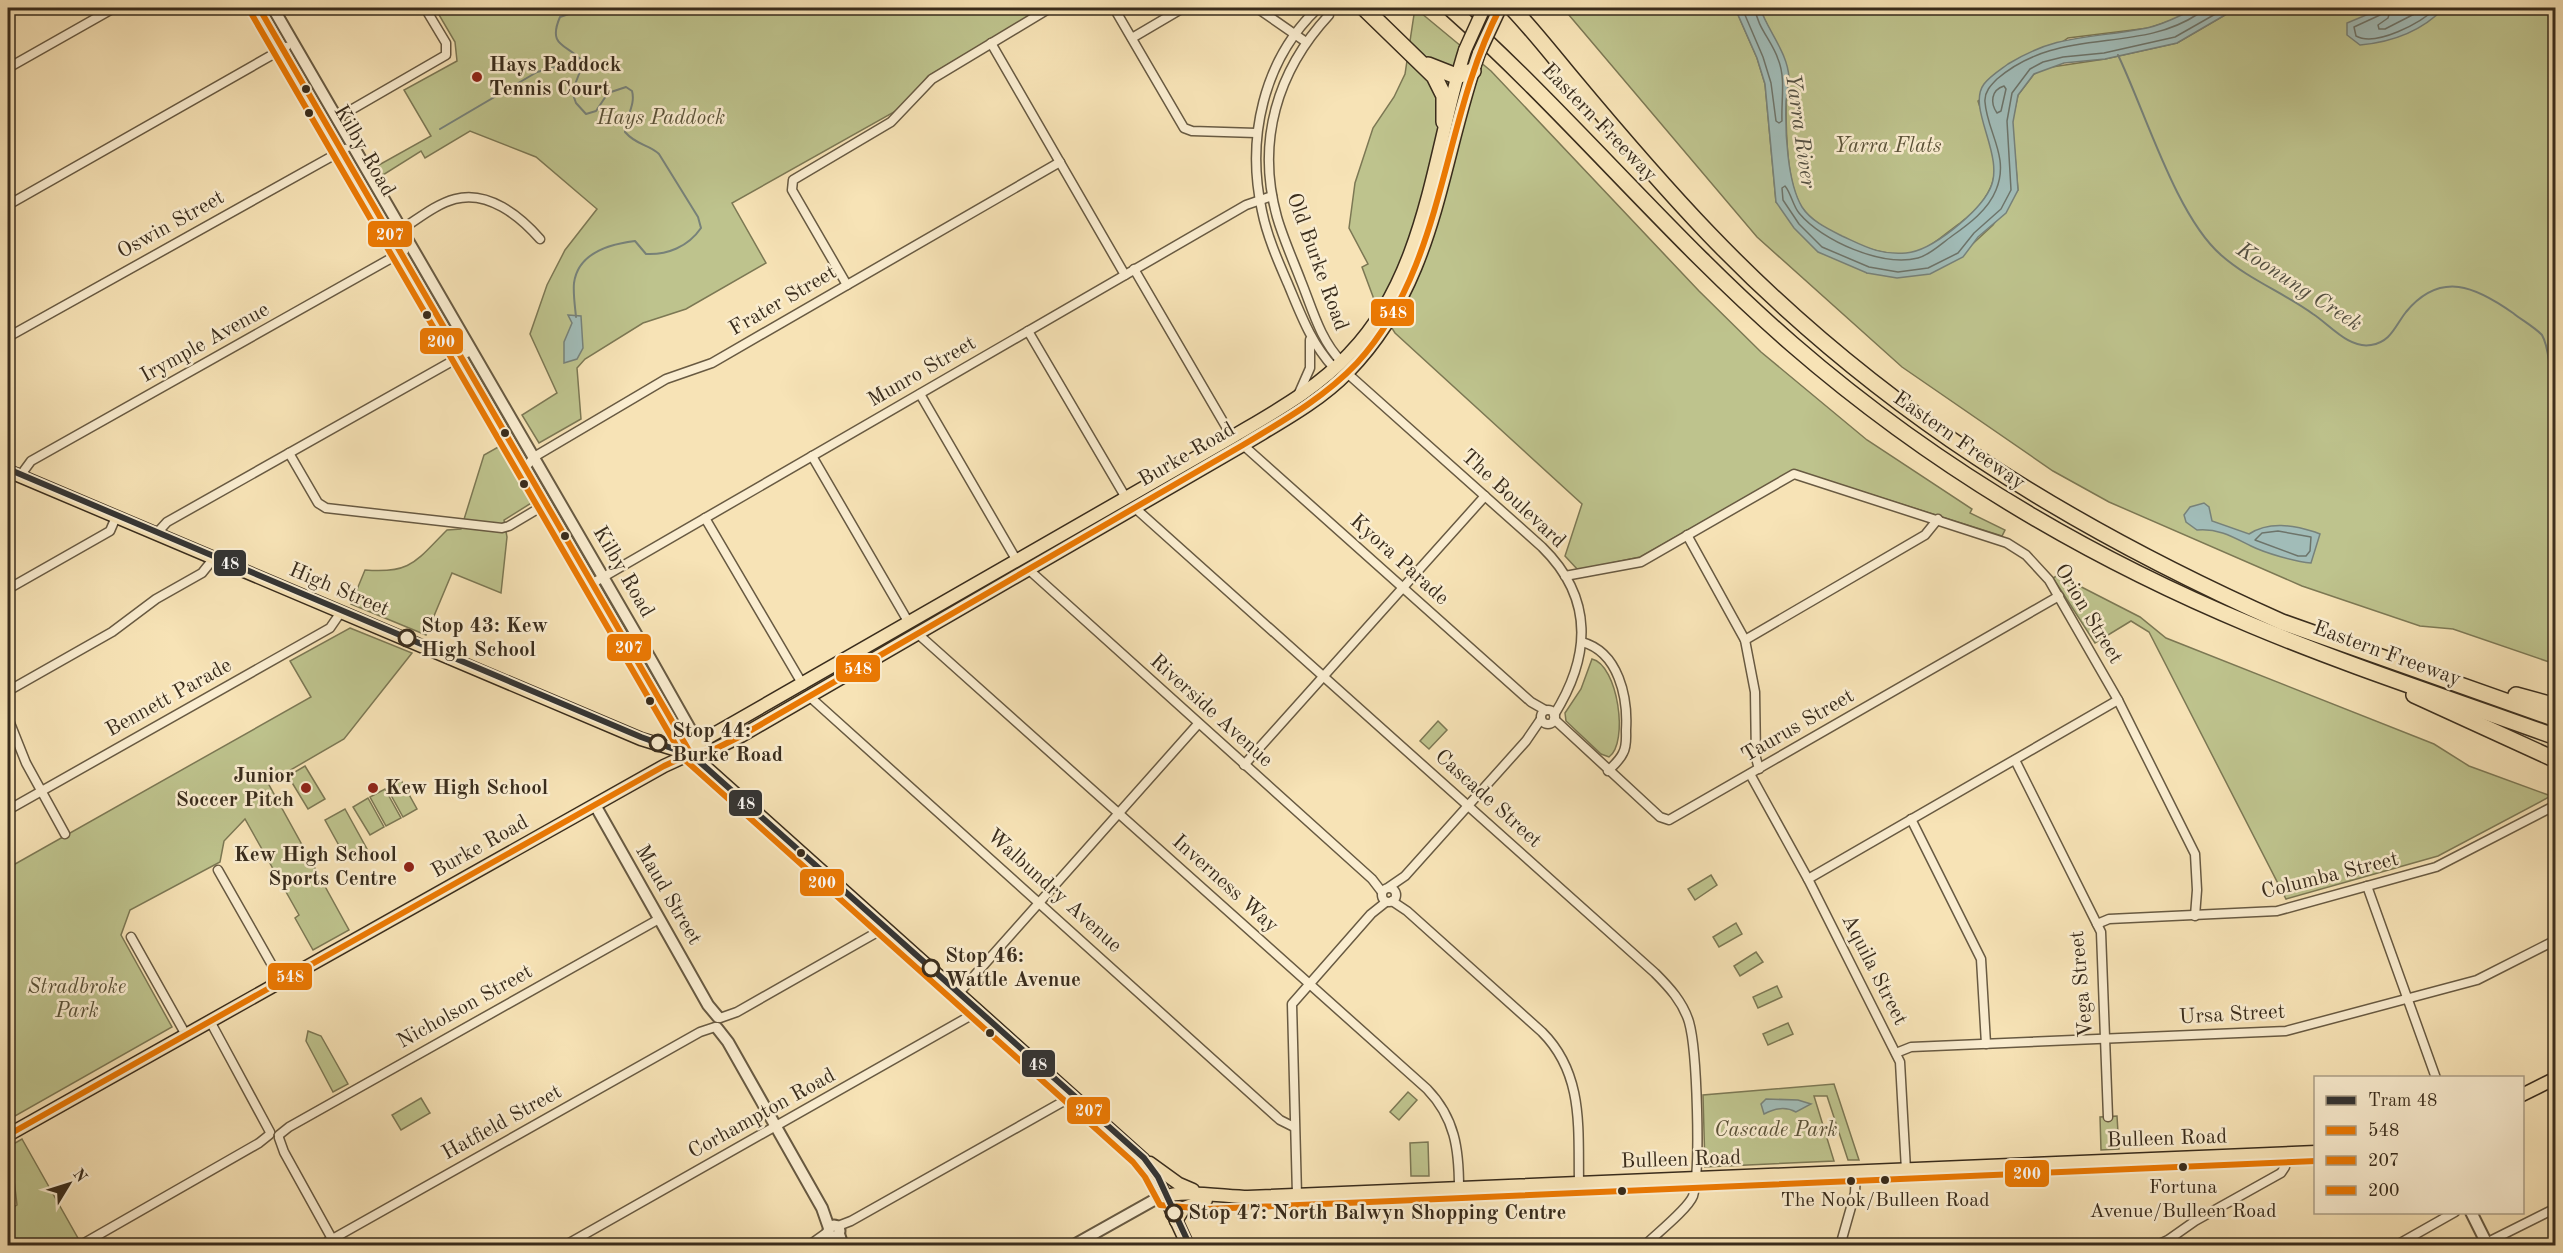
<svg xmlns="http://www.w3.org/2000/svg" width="2563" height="1253" viewBox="0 0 2563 1253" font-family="'Old Standard TT',serif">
	<rect width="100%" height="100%" fill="#f7e3b6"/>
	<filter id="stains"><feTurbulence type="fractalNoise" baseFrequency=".00333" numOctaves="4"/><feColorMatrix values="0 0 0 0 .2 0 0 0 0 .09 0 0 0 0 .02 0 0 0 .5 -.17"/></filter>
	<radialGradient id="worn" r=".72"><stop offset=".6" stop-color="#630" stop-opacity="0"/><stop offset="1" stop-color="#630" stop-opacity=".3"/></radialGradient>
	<g fill="#bec38d" stroke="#7c7854" stroke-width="1.5">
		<path d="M435 8H1043L928 76 903 107 732 203 766 263 686 309 643 323 585 359 577 368 581 419 539 443 522 415 557 393 530 334 547 285 565 250 597 209 536 157 470 131 425 158 421 151 383 175 377 166 431 136 404 90 457 61 455 42Z"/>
		<path d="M1415 8 1491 71 1699 291 1761 352 1867 440 1972 509 1970 513 2005 530 2002 536 1794 470 1640 557 1578 570 1565 556 1582 504 1395 333 1375 302 1362 267 1368 264 1349 228 1355 183 1373 128 1394 97 1405 74Z"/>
		<path d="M1563 8H1735L1757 58 1765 84 1776 202 1867 273 1966 250 1993 225 2018 190 2012 122 2018 95 2034 74 2045 68 2105 59 2177 43 2237 8H2555V664L2453 629 2420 626 2302 586 2109 502 2053 471 1902 367 1757 237Z"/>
		<path d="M1760 8H2197L2184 16 2149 28 2068 38 1978 101C1985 124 1998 151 1994 176 1991 195 1974 212 1960 223 1947 232 1933 246 1918 252 1888 263 1821 234 1803 209 1786 186 1786 129 1786 102 1786 93 1790 83 1788 74 1783 50 1768 31 1760 8Z"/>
		<path d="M500 446 533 502 504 520 507 537 501 593 452 573 426 635 351 604 365 570C411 574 416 561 447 530L461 529 484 455Z"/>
		<path d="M2058 575 2140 617 2166 638 2434 744 2469 766 2551 796 2438 856 2286 899 2149 632 2131 621 2095 643 2053 578Z"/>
		<path d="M350 628 412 653 344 739 268 783 349 930 313 950 295 918 299 915 245 819 224 841 220 862 130 910 121 935 172 1027 8 1120V868L311 697 290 661Z"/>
		<path d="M1592 659C1618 665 1629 743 1609 757L1601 754 1566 721 1565 713 1581 689Z"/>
		<path d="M1438 721 1447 730 1429 749 1420 741Z"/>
		<path d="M305 766 325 799 308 809 288 776Z"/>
		<path d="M401 780 417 809 403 817 387 788Z"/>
		<path d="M385 789 401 818 386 826 370 797Z"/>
		<path d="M368 798 384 827 370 835 353 807Z"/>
		<path d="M345 809 367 849 347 860 325 820Z"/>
		<path d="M1711 875 1717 885 1695 900 1688 889Z"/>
		<path d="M1736 923 1742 934 1719 947 1713 937Z"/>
		<path d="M1756 952 1763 962 1740 976 1734 966Z"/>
		<path d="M1777 986 1782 997 1758 1008 1753 997Z"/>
		<path d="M1788 1023 1793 1034 1768 1045 1763 1034Z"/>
		<path d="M308 1031 321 1036 348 1084 333 1092 306 1041Z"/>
		<path d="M1834 1084 1859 1160H1848L1827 1096H1814L1834 1161 1705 1167 1703 1095Z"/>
		<path d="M1408 1092 1417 1100 1399 1120 1390 1112Z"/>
		<path d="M421 1098 430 1113 401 1130 392 1115Z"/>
		<path d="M2117 1116 2119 1149 2101 1150 2100 1117Z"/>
		<path d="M22 1139 79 1240 69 1245H8V1211L17 1205 10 1146Z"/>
		<path d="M1428 1142 1429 1176H1411L1410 1143Z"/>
	</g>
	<g fill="#a1bcb8" stroke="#77827a" stroke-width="1.5">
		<path d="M1735 8H1760C1768 31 1788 53 1789 78 1789 86 1787 93 1786 101 1785 130 1787 182 1802 207 1811 221 1828 229 1842 236 1866 247 1879 255 1906 253 1932 251 1979 212 1990 189 2006 156 1966 108 1984 84 1990 76 2000 70 2008 64 2058 33 2092 39 2147 28 2166 24 2180 15 2197 8 2207 4 2226 7 2237 8L2177 43 2105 59 2064 63 2034 74 2018 95 2013 122 2018 190 2006 213 1978 237 1963 257 1930 274 1897 278 1867 273 1818 252 1794 228 1776 202 1765 84 1757 58Z"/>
		<path d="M2383 8H2444C2421 32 2393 42 2360 45L2347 35V23Z"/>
		<path d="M568 315 581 316 583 348 577 359 564 363V342L572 323Z"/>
		<path d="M2204 503 2209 507 2212 521 2249 534C2269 521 2293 525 2315 532L2320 534 2311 563C2296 562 2265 553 2251 546 2233 537 2218 528 2197 530L2186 522 2184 515 2190 507Z"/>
		<path d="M1766 1099 1798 1100 1811 1104 1796 1112C1785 1106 1775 1108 1764 1114L1761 1104Z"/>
	</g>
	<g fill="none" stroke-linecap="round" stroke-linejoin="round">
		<g stroke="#6d746a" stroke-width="1.5">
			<path d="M1742 8 1763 57 1771 83 1776 121 1779 123 1782 121C1781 101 1786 78 1778 59 1772 41 1757 27 1755 8"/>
			<path d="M2200 8 2198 14C2136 55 2060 25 1997 79 1991 85 1984 92 1985 102 1987 132 2010 157 1996 190 1988 210 1969 224 1952 236 1942 243 1930 255 1918 258 1882 267 1822 241 1799 213 1793 206 1791 193 1785 186L1782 188 1783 200 1799 224 1822 247 1869 267 1898 272 1928 268 1958 253 1974 233 2001 209 2011 190 2007 121 2012 93 2030 69 2043 62 2063 57 2104 53 2175 37 2226 8"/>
			<path d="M2383 8 2380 15 2354 27 2356 36C2376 47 2421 23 2436 8"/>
			<path d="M2391 8 2388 18 2378 25 2379 29H2385L2426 8"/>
			<path d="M2004 86 2006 89 2001 111 1997 113C1990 103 1991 90 2004 86Z"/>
			<path d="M2278 531 2311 537 2310 551 2306 556H2298L2255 540 2262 533Z"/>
		</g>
		<g stroke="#77827a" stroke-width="2">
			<path d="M2118 55C2145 111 2176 216 2221 255 2248 279 2284 293 2313 314 2330 325 2349 349 2371 345 2391 342 2395 326 2406 312 2441 270 2476 287 2513 313 2523 321 2533 326 2542 335 2551 351 2547 371 2556 388"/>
			<path d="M440 129 537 72 581 60"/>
			<path d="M576 317C575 306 573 294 574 283 578 253 610 244 635 241L646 254C667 255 688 247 701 228L698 217 659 154C649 144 637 146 625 132 625 118 636 105 632 91L626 87 608 93 596 111 586 114 576 103 572 92 581 69V60C567 44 547 47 560 17L586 8"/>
		</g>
		<defs>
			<g id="minor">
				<path d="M1114 8 1184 128 1192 131 1256 133"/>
				<path d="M1257 8 1306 42"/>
				<path d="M1318 8C1263 60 1246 139 1262 211 1267 236 1278 261 1288 284 1301 315 1311 343 1334 368"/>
				<path d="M1329 8V15C1277 71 1256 142 1277 217 1283 238 1293 260 1301 281 1312 308 1320 340 1342 362"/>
				<path d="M1132 38 1183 8"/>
				<path d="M991 43 1125 275"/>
				<path d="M8 68 114 8"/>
				<path d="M337 118 446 55V43L425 8"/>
				<path d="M8 205 286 47"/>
				<path d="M402 229C418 219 436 204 455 199 488 190 520 216 540 239"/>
				<path d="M1134 269 1232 437"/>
				<path d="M847 285 792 190 793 180 891 122 932 79 1050 8"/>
				<path d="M1028 331 1126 498"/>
				<path d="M8 337 345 149"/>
				<path d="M1347 373 1542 547C1594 598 1591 656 1554 715"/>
				<path d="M1299 393 1310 368V340"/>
				<path d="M920 394 1017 561"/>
				<path d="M1243 445 1531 702 1545 710"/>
				<path d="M289 453 318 503 326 508 502 528 509 526 546 504"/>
				<path d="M812 456 909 623"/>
				<path d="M525 468 534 457 666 379 712 363 1060 162"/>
				<path d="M20 476 31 461 404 251"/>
				<path d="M1135 508 1655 973C1669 987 1683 1002 1689 1022 1697 1050 1701 1169 1693 1196 1688 1209 1655 1235 1644 1246"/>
				<path d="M705 518 803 685"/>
				<path d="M156 534 167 522 472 350"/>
				<path d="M1687 535 1745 640 1755 692 1756 758 1759 769"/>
				<path d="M1028 569 1372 879 1382 892"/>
				<path d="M1565 576 1641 562 1794 474 2007 543 2026 555 2049 580 2118 700 2195 854 2197 890 2195 916"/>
				<path d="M593 583 1246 205 1272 196"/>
				<path d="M8 589 103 535 110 531 116 517"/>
				<path d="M918 634 1427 1089C1455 1118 1459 1149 1459 1188"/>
				<path d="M1745 640 1925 535 1938 519"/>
				<path d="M1582 642C1619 652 1628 698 1626 730 1626 738 1627 746 1623 753 1620 760 1613 766 1608 771"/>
				<path d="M8 691 112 632 156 599 202 573 214 558"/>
				<path d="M810 697 1280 1120 1294 1127"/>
				<circle cx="1548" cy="717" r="7"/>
				<path d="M8 718 26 763 65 834"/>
				<path d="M1554 719 1660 817 1669 820 2059 596"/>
				<path d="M2015 760 2101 932 2108 1117"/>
				<path d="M1244 765 1485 496"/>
				<path d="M1750 774 1808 879 1900 1062 1906 1170"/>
				<path d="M8 810 330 628 341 612"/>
				<path d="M1911 819 1981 959 1986 1044"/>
				<path d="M218 870 281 981"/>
				<path d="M1808 879 2118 700"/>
				<path d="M2367 886 2436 1078"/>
				<path d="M1389 887 1405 876 1526 741 1541 719"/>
				<circle cx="1389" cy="895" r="7"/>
				<path d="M1392 901 1407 911 1542 1032C1584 1074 1578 1128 1579 1183"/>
				<path d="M2097 924 2109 919 2277 911 2436 867 2556 805"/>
				<path d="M131 937 186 1035"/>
				<path d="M958 994 1198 724"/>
				<path d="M720 1018 737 1012 874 934 882 926"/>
				<path d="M210 1021 270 1132"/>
				<path d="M1896 1053 1911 1047 2286 1031 2477 980 2556 940"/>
				<path d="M279 1135 289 1127 659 919"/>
				<path d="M279 1138 284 1152 336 1246"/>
				<path d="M1297 1195 1292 1004 1371 914 1386 902"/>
				<path d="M838 1226 851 1221 1073 1096"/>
				<path d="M2488 1245 2492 1240 2556 1208"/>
				<path d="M79 1246 259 1143 269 1135"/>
				<path d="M320 1246 700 1032 715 1027"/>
				<path d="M564 1246 977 1012"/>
				<path d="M808 1246 829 1231"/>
				<path d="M1840 1246 1855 1193 1856 1172"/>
				<path d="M2155 1246 2168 1240 2195 1221 2281 1173 2285 1167 2286 1154"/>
				<path d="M2395 1246 2455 1212"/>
			</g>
			<g id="tertiary">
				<path d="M259 8 691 754"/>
				<path d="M273 8 650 658 694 736 692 751"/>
				<path d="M595 805 708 1005 718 1017"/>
				<path d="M717 1028 728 1042 822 1208 829 1228"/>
				<path d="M2471 1212 2488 1246"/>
				<circle cx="834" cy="1231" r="5.5"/>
				<path d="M839 1234 843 1246"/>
				<path d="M1072 1246 1154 1200 1165 1197"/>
			</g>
			<g id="primary">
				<path d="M8 471 641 739 690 754"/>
				<path d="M691 754 700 742 1232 437C1274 412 1317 389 1350 353 1427 273 1433 151 1465 50"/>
				<path d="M691 754 1143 1159 1157 1179 1188 1246"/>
				<path d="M2522 1095 2556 1078"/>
				<path d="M8 1135 664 766 690 754 711 751 741 736 1243 445C1279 423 1319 402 1348 372 1437 281 1439 166 1479 53"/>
				<path d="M1150 1163 1179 1184 1193 1190"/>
				<path d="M1165 1197C1179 1189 1228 1197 1248 1197L2316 1152"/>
				<path d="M1176 1221 1184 1208 1206 1200"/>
			</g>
			<g id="motorway">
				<path d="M1364 8 1434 76 1444 96V122"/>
				<path d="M1450 8C1569 114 1671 239 1792 344 1928 462 2085 556 2251 625 2351 667 2454 700 2556 737"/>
				<path d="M1512 8C1532 29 1551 53 1570 76 1615 130 1661 184 1709 234 1876 408 2064 525 2282 622L2556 719"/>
				<path d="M1428 65 1456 76 1473 71"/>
				<path d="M2414 695 2556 760"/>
				<path d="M2516 695 2556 706"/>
			</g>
		</defs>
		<use href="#minor" stroke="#685a42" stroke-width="11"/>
		<use href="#tertiary" stroke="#685a42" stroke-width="14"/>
		<use href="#primary" stroke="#392c1c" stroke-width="15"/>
		<use href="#motorway" stroke="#392c1c" stroke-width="18"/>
		<use href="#minor" stroke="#faedd0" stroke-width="8"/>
		<use href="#tertiary" stroke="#faedd0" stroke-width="10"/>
		<use href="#primary" stroke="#f7e3b6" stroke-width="12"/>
		<use href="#motorway" stroke="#f7e3b6" stroke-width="15"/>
		<defs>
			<g id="primary-bridge">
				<path d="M1465 50 1484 8"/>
				<path d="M1479 53 1500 8"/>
			</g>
		</defs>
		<use href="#primary-bridge" stroke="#392c1c" stroke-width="15" stroke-linecap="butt"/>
		<use href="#primary-bridge" stroke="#f7e3b6" stroke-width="12"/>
		<defs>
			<path id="bus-1" d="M8 1135 664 766 690 754 711 751 741 736 1243 445C1283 421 1325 397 1357 363 1446 265 1441 122 1500 8"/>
			<path id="bus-2" d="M259 8 691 754 1143 1159 1157 1179 1188 1246"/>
			<path id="bus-3" d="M251 13 684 759 1133 1162 1145 1177 1160 1205 1206 1209 2316 1161"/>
		</defs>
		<use href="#bus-1" stroke="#faedd0" stroke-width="10"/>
		<use href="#bus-2" stroke="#faedd0" stroke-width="10"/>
		<use href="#bus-3" stroke="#faedd0" stroke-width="10"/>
		<use href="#bus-1" stroke="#eb7903" stroke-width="6"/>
		<use href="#bus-2" stroke="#eb7903" stroke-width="6"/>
		<use href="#bus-3" stroke="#eb7903" stroke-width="6"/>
		<defs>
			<path id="tram-1" d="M8 469 641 737 693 756 1144 1158 1158 1177 1190 1246"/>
		</defs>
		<use href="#tram-1" stroke="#faedd0" stroke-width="10"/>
		<use href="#tram-1" stroke="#333434" stroke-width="6"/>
	</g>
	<g fill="#8f2418" stroke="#faedd0" stroke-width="2">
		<circle cx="477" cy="77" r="6"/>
		<circle cx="306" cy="788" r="6"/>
		<circle cx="373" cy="788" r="6"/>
		<circle cx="409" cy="867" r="6"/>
	</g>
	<g fill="#392c1c" stroke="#faedd0" stroke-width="2">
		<circle cx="306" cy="89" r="5"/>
		<circle cx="309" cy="113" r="5"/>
		<circle cx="427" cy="315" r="5"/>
		<circle cx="505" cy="433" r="5"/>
		<circle cx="524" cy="484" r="5"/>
		<circle cx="565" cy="536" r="5"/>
		<circle cx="650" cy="701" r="5"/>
		<circle cx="801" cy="853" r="5"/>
		<circle cx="990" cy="1033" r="5"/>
		<circle cx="2183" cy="1167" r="5"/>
		<circle cx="1885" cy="1180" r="5"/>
		<circle cx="1851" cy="1181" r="5"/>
		<circle cx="1622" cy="1191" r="5"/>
	</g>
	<g fill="#faedd0" stroke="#392c1c" stroke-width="3">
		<circle cx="407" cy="638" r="8"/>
		<circle cx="658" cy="743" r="8"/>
		<circle cx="931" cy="968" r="8"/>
		<circle cx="1174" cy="1213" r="8"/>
	</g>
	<g text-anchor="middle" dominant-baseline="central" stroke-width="5" stroke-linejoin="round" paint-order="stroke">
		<g font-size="20" fill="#392c1c" stroke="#faedd0">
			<text x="2183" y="1188">Fortuna<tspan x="2183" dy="24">Avenue/Bulleen Road</tspan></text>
			<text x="1885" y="1201">The Nook/Bulleen Road</text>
		</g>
		<g font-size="21" font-weight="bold" fill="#392c1c" stroke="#faedd0" text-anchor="start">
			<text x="489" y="65">Hays Paddock<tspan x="489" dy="24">Tennis Court</tspan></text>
			<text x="294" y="776" text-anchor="end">Junior<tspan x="294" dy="24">Soccer Pitch</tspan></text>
			<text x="385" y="788">Kew High School</text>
			<text x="397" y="855" text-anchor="end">Kew High School<tspan x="397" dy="24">Sports Centre</tspan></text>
		</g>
		<g font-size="21" font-style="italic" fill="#5a5238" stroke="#faedd0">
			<text x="661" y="118">Hays Paddock</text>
			<text x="1888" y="146">Yarra Flats</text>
			<text x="77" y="987">Stradbroke<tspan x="77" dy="24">Park</tspan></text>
			<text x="1776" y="1130">Cascade Park</text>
		</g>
		<g font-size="21" fill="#392c1c" stroke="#faedd0">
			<text transform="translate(1599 123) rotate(46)">Eastern Freeway</text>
			<text transform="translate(364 151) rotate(60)">Kilby Road</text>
			<text transform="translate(171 225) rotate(-29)">Oswin Street</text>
			<text transform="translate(1317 262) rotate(70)">Old Burke Road</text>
			<text transform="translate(783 301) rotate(-30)">Frater Street</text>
			<text transform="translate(205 343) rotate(-29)">Irymple Avenue</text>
			<text transform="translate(922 372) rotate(-30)">Munro Street</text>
			<text transform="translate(1959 441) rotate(35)">Eastern Freeway</text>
			<text transform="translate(1187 455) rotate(-30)">Burke Road</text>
			<text transform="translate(1513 499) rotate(43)">The Boulevard</text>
			<text transform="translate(1399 560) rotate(42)">Kyora Parade</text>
			<text transform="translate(623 572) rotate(60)">Kilby Road</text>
			<text transform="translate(339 590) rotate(23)">High Street</text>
			<text transform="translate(2088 614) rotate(59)">Orion Street</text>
			<text transform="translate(2387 654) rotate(20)">Eastern Freeway</text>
			<text transform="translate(169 698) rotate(-29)">Bennett Parade</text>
			<text transform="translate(1211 711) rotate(42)">Riverside Avenue</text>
			<text transform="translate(1798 726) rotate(-30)">Taurus Street</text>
			<text transform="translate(1488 799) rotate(42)">Cascade Street</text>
			<text transform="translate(480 847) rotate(-29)">Burke Road</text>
			<text transform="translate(2330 876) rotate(-14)">Columba Street</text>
			<text transform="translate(1225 884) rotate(42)">Inverness Way</text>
			<text transform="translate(1054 891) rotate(42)">Walbundry Avenue</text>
			<text transform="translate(668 895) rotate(60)">Maud Street</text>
			<text transform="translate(1874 970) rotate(63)">Aquila Street</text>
			<text transform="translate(2082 984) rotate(-95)">Vega Street</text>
			<text transform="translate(465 1007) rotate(-29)">Nicholson Street</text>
			<text transform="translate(2232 1015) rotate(-3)">Ursa Street</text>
			<text transform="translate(762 1114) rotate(-29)">Corhampton Road</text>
			<text transform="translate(502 1123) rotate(-29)">Hatfield Street</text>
			<text transform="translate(2167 1139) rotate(-2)">Bulleen Road</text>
			<text transform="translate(1681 1160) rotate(-2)">Bulleen Road</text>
		</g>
		<g font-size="21" font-weight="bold" fill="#392c1c" stroke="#faedd0" text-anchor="start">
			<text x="421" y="626">Stop 43: Kew<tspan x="421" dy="24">High School</tspan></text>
			<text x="672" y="731">Stop 44:<tspan x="672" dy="24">Burke Road</tspan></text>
			<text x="945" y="956">Stop 46:<tspan x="945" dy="24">Wattle Avenue</tspan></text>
			<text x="1188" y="1213">Stop 47: North Balwyn Shopping Centre</text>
		</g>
		<g font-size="22" font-style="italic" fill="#535043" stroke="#faedd0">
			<text transform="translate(1800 131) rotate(82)">Yarra River</text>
			<text transform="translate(2299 287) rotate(33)">Koonung Creek</text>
		</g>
	</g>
	<g stroke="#faedd0" stroke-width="2">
		<rect x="367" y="220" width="46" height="28" rx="6" fill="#eb7903"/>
		<rect x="1370" y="298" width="45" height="29" rx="6" fill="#eb7903"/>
		<rect x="419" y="327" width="45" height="28" rx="6" fill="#eb7903"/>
		<rect x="213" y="549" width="34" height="28" rx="6" fill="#333434"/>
		<rect x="606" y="633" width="46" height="29" rx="6" fill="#eb7903"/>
		<rect x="835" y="654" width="46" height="29" rx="6" fill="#eb7903"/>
		<rect x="728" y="789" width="35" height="28" rx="6" fill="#333434"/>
		<rect x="799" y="868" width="46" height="29" rx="6" fill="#eb7903"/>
		<rect x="267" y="962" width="46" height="29" rx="6" fill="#eb7903"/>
		<rect x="1021" y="1049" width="35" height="29" rx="6" fill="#333434"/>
		<rect x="1066" y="1096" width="45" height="29" rx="6" fill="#eb7903"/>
		<rect x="2004" y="1159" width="46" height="29" rx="6" fill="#eb7903"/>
	</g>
	<g font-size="16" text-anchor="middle" font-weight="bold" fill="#fff">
		<text x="390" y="240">207</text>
		<text x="1393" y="318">548</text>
		<text x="441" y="347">200</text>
		<text x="230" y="569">48</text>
		<text x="629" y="653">207</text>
		<text x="858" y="674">548</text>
		<text x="746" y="809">48</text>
		<text x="822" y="888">200</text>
		<text x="290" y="982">548</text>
		<text x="1038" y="1070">48</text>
		<text x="1089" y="1116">207</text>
		<text x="2027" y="1179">200</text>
	</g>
	<rect width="2563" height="1253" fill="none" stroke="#f7e3b6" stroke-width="30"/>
	<rect x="9" y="9" width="2545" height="1235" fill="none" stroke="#392c1c" stroke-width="3"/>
	<rect x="15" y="15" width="2533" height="1223" fill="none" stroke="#392c1c" stroke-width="1.5"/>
	<rect x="2314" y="1076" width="210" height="138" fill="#faedd0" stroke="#ada088" stroke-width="1.5"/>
	<rect x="2326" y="1096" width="30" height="9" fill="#333434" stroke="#ada088" stroke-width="1.5"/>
	<text x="2368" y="1106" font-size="18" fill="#392c1c">Tram 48</text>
	<rect x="2326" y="1126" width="30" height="9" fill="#eb7903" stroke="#ada088" stroke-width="1.5"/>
	<text x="2368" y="1136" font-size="18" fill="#392c1c">548</text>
	<rect x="2326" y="1156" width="30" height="9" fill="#eb7903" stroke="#ada088" stroke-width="1.5"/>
	<text x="2368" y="1166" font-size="18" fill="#392c1c">207</text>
	<rect x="2326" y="1186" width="30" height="9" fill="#eb7903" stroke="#ada088" stroke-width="1.5"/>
	<text x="2368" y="1196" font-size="18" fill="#392c1c">200</text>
	<g transform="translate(69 1184) rotate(52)" stroke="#faedd0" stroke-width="4.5" paint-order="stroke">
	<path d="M0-4.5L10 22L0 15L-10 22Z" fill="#392c1c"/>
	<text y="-9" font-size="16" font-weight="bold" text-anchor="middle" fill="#392c1c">N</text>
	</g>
	<rect width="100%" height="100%" filter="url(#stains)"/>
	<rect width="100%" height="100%" fill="url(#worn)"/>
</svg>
